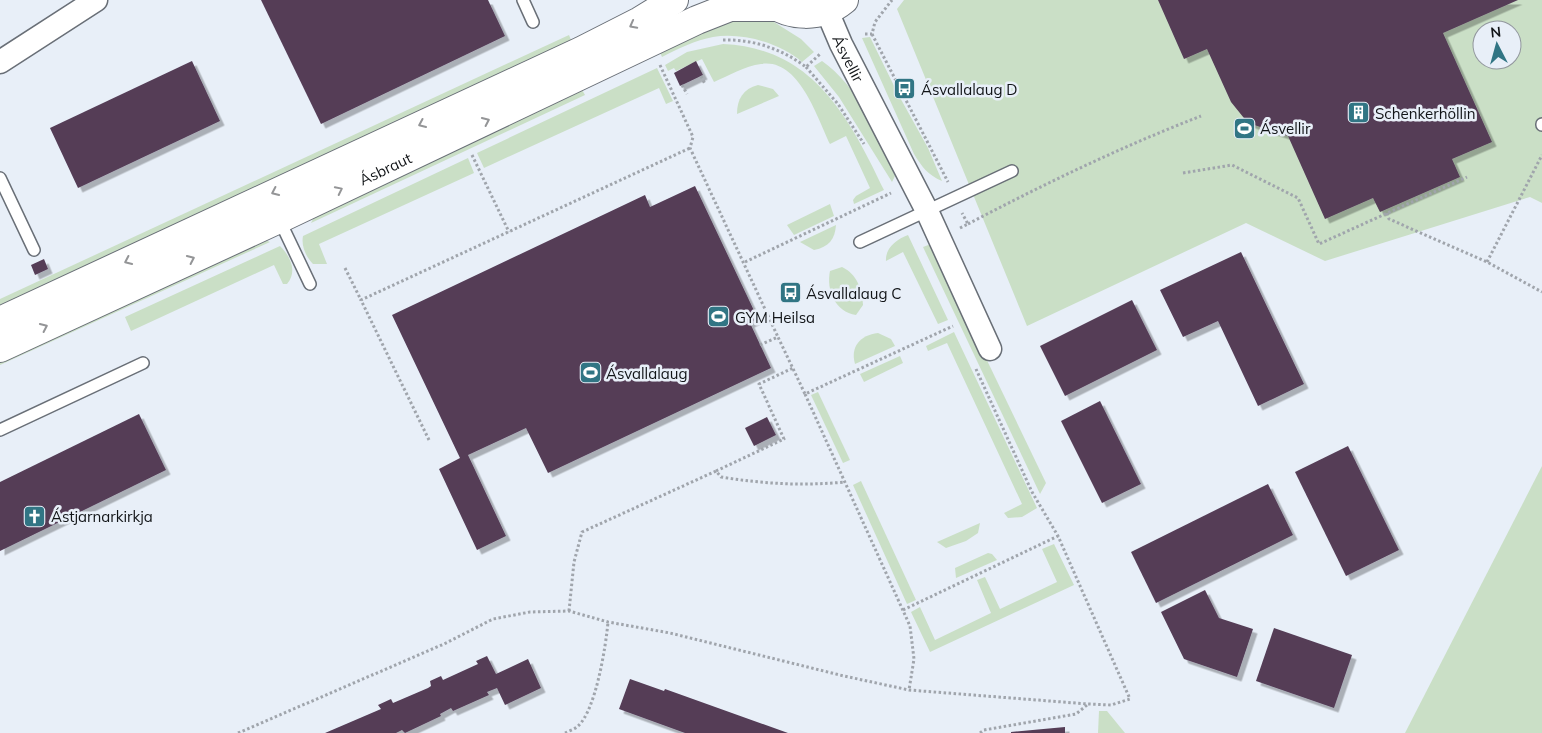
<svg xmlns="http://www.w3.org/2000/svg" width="1542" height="733" viewBox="0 0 1542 733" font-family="Mulish,sans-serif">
	<defs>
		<filter id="shadow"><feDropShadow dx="4.5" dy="4.5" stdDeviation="0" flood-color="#0004"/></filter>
	</defs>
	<rect width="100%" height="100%" fill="#e8eff8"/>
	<g fill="#cadfc6" fill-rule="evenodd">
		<path d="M904 0H1542V203L1530 197 1325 261 1246 223 1027 326 897 9ZM1482 30H1512V60H1482Z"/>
		<path d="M766 17 801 39 814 52 802 62C780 43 742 32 713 37 696 40 677 49 662 57L658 48 714 20Z"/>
		<path d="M569 35 573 45 0 308V299Z"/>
		<path d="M870 37 898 94 928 148 942 181C928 175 922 167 914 154L862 38Z"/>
		<path d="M723 44C813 48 849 117 884 190L854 204 853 200 856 196 870 188 846 136 830 144C817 117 799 58 761 64 745 66 728 76 714 82L702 59 676 71 674 68 668 71 665 65 687 52Z"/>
		<path d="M822 61C856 84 882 138 895 176L892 182 839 97 814 66Z"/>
		<path d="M657 68 673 101 666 104 659 88 484 168 477 153Z"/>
		<path d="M758 85 773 89 779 96 737 114C737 99 743 89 758 85Z"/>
		<path d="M580 86 585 95 311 223 315 215Z"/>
		<path d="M468 158 474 173 319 244 327 264H313C306 257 301 246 303 236Z"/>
		<path d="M830 204 834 216 794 235 787 225Z"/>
		<path d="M836 225C835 239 829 247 814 250L800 242Z"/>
		<path d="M908 235 948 320 938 324 903 252 886 261C885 248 897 239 908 235Z"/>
		<path d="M265 240 270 242 0 365V354Z"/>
		<path d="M931 244 1046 483 1040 494 923 247Z"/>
		<path d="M280 246C290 256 298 271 287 284H283L274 265 131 331 125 317Z"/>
		<path d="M842 267C857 274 862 289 863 305L856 315C835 312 826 290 830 271Z"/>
		<path d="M954 332 1037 508 1022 517 1008 518 1004 513 1022 504 947 343 928 351 926 346Z"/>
		<path d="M878 333 891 339 895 346 855 364C850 347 860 335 878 333Z"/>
		<path d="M900 356 903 363 864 382 860 374Z"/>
		<path d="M818 392 850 460 843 463 811 395Z"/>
		<path d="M1542 466V733H1405Z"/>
		<path d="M861 481 916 600 907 604 853 485Z"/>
		<path d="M980 523 978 533 966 541 946 548 937 542Z"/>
		<path d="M1054 544 1074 585 930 652 911 612 920 607 935 640 991 613 977 580 985 577 1000 609 1057 582 1042 549Z"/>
		<path d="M988 553 992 554 997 560 956 578 955 568Z"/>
		<path d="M1099 711H1107L1125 733H1098Z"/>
	</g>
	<g fill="#543d57" filter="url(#shadow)">
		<path d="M261 0H488L505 36 321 124Z"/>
		<path d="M1158 0H1518L1443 33 1492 142 1452 159 1460 177 1380 212 1373 198 1325 219 1288 136 1248 123 1231 102 1207 49 1184 59Z"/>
		<path d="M192 61 220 121 78 188 50 128Z"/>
		<path d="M696 61 703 75 680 86 674 73Z"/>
		<path d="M695 186 758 319 750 323 771 368 548 473 526 428 468 455 506 536 477 550 439 469 460 458 392 315 645 195 650 207Z"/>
		<path d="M1241 252 1304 384 1258 406 1218 321 1183 337 1160 290Z"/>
		<path d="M44 259 48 269 35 275 31 265Z"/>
		<path d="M1132 300 1157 350 1065 396 1040 346Z"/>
		<path d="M1100 401 1141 484 1102 503 1061 421Z"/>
		<path d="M139 414 166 470 0 551V482Z"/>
		<path d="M767 417 776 435 754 446 745 428Z"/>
		<path d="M1348 446 1399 550 1346 576 1295 472Z"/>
		<path d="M1268 484 1293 535 1156 603 1131 552Z"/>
		<path d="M1205 590 1219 618 1253 629 1237 677 1184 659 1161 612Z"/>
		<path d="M1274 628 1352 655 1334 708 1256 681Z"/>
		<path d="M487 656 496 674 528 659 541 688 505 705 497 688 487 692 489 695 453 711 451 708 440 714 441 716 405 733 402 730 396 733H325L381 709 378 705 391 699 393 703 428 688 431 686 430 681 441 676 443 680 478 664 476 661Z"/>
		<path d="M630 679 664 691 665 689 788 733H685L619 709Z"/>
		<path d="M1065 727V733H1011V732Z"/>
	</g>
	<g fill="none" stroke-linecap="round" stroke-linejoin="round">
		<defs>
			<g id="lane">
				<path d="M523 0 533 22"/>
				<path d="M1542 125V124"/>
				<path d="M0 178 34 250"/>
				<path d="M279 219 310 284"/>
				<path d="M860 242 1012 171"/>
				<path d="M0 430 143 363"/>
			</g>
			<g id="street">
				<path id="s1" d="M827 11 841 44 927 211 990 349"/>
				<path d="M0 62 96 0"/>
			</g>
			<g id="secondary">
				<path d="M767 0C789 18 821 19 844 0"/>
				<path d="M0 321 581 51 640 21 674 0"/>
				<path id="s2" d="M0 348 279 219 697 20 730 7H775"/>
			</g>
		</defs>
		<use href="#lane" stroke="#696f77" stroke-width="14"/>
		<use href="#street" stroke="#696f77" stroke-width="25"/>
		<use href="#secondary" stroke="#696f77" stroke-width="30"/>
		<g stroke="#a0a5ac" stroke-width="3" stroke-dasharray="2.5 2.5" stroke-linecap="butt">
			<path d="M865 34H872L875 22 892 0"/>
			<path d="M872 34 948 182"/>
			<path d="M723 40C753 39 782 49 806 67L820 54"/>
			<path d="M660 65 693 137 690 148 778 337"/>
			<path d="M806 67 838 104 864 144"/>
			<path d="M701 76 705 84"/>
			<path d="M682 85 687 94"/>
			<path d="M472 155 509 232"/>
			<path d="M1183 173 1232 165 1298 198 1319 244 1467 177"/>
			<path d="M1387 213 1389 219 1487 262 1542 292"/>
			<path d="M968 224C1044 184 1121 147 1201 116"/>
			<path d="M960 228 968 224 962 213"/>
			<path d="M745 262 891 193"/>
			<path d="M1487 262 1542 155"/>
			<path d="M345 268 361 300"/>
			<path d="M760 345 778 337 805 394 953 326"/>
			<path d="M805 394 910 626 914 659 909 690"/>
			<path d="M429 440 361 300 690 148"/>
			<path d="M716 471 784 439 759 384 793 368"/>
			<path d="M903 610 1058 536"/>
			<path d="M569 611 574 562 582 532 716 471 721 477C764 484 802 486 845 482"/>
			<path d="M238 733 444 644 493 619 530 612 569 611 608 622 670 633 844 676 909 690 1088 704 1111 705 1130 699 1058 536 1032 492 976 369"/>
			<path d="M565 733C569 731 575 729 578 726 596 710 606 645 608 622"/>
			<path d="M980 733 984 730 1076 714 1087 705"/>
		</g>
		<use href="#lane" stroke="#fff" stroke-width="11"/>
		<use href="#street" stroke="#fff" stroke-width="22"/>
		<use href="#secondary" stroke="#fff" stroke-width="28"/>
	</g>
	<defs><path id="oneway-chevron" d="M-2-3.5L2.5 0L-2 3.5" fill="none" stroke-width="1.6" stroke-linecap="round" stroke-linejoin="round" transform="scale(1.25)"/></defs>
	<g stroke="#949597">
		<use href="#oneway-chevron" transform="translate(633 25) rotate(152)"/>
		<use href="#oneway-chevron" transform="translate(486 121) rotate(-25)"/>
		<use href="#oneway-chevron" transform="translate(422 124) rotate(156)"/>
		<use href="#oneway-chevron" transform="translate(339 190) rotate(-26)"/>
		<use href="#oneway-chevron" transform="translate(275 192) rotate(155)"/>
		<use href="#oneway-chevron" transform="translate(191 259) rotate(-25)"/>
		<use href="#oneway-chevron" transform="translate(128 261) rotate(155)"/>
		<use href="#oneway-chevron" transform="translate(44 327) rotate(-25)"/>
	</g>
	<defs>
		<symbol id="bus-square" viewBox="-11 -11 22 22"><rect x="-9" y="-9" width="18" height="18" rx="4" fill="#317584" stroke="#e8eff8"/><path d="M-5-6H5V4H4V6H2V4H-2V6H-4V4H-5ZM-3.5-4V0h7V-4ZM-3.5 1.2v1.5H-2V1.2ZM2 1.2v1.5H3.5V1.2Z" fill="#fff"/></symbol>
		<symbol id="building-square" viewBox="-11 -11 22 22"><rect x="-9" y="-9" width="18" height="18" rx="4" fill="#317584" stroke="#e8eff8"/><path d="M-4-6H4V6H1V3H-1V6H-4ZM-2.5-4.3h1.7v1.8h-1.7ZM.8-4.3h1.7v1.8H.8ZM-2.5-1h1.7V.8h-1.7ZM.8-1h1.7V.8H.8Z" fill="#fff"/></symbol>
		<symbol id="stadium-square" viewBox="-11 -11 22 22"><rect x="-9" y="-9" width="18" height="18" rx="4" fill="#317584" stroke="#e8eff8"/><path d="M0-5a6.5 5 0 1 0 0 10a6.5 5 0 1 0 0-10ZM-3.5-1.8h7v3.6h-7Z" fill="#fff"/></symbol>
		<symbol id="church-square" viewBox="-11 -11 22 22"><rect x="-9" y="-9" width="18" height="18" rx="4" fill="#317584" stroke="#e8eff8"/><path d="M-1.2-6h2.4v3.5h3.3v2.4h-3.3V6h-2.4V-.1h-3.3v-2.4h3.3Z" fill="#fff"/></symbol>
	</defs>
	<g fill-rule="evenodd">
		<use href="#bus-square" x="892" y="76" width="25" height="25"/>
		<use href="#building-square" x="1346" y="100" width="25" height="25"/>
		<use href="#stadium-square" x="1232" y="116" width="25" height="25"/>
		<use href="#bus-square" x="778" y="280" width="25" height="25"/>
		<use href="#stadium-square" x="706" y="304" width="25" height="25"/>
		<use href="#stadium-square" x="578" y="360" width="25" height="25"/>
		<use href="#church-square" x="22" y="504" width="25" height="25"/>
	</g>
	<g text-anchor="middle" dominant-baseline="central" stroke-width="5" stroke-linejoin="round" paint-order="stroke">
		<g font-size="15" fill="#111417" stroke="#e8eff8">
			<text stroke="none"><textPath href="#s1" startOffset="52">Ásvellir</textPath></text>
			<text stroke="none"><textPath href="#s2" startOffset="425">Ásbraut</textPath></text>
		</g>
		<g font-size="15" fill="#111417" stroke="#e8eff8" text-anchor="start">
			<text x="921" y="89">Ásvallalaug D</text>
			<text x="1375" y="113">Schenkerhöllin</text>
			<text x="1260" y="128">Ásvellir</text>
			<text x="806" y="293">Ásvallalaug C</text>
			<text x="735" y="317">GYM Heilsa</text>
			<text x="606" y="373">Ásvallalaug</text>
			<text x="51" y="516">Ástjarnarkirkja</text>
		</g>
	</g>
	<g transform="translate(1497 45) rotate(354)"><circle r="24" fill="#e8eff8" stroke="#92979e"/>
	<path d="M0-4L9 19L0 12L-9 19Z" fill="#317584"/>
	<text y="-8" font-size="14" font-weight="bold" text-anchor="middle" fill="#111417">N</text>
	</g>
</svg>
